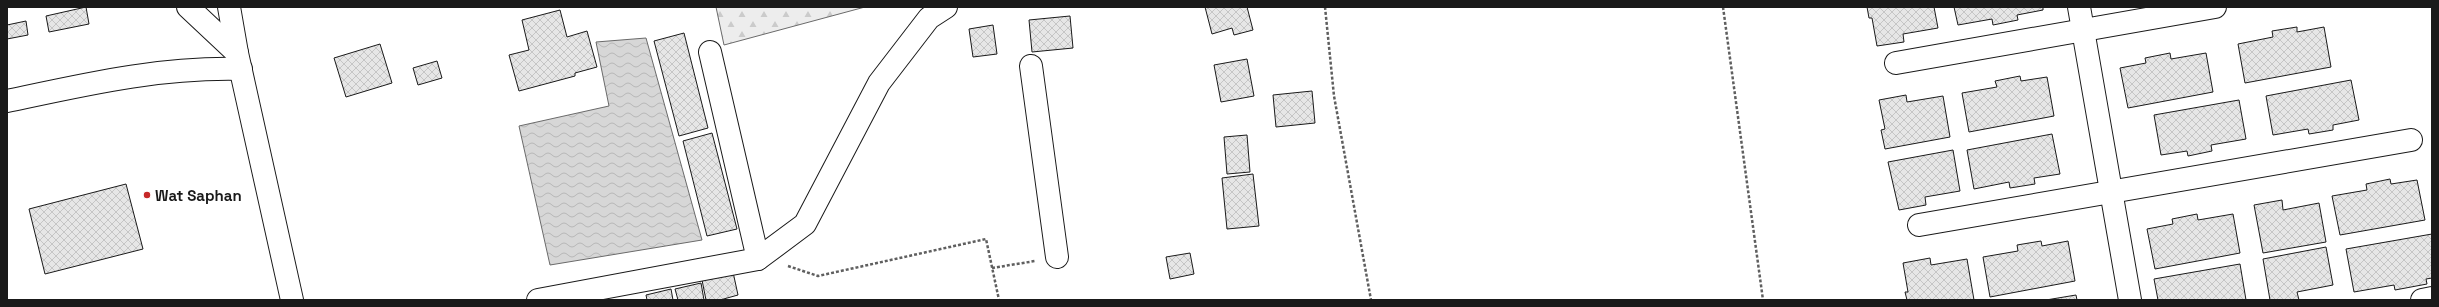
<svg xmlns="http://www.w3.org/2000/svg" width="2439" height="307" viewBox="0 0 2439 307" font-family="'Space Grotesk',sans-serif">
	<defs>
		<pattern id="forest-firs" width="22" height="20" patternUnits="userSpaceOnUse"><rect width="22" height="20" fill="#ededed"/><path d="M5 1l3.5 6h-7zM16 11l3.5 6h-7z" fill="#cbcbcb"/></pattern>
		<pattern id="water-waves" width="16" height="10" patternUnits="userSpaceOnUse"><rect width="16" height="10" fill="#d7d7d7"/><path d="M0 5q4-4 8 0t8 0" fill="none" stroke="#b8b8b8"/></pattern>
		<pattern id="building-cross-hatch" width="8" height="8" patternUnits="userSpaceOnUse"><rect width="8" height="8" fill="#e6e6e6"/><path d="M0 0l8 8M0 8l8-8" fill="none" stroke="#c5c5c5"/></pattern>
	</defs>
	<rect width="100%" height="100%" fill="#fff"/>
	<path fill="url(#forest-firs)" stroke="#6a6a6a" d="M716 7H865L724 45Z"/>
	<path fill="url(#water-waves)" stroke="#6a6a6a" d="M646 38 702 240 550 265 519 126 609 106 596 42Z"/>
	<g fill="url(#building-cross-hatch)" stroke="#1a1a1a">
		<path d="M86 7 89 24 49 32 46 16Z"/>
		<path d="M1205 7H1247L1253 30 1234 35 1232 28 1212 34Z"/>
		<path d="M1867 7H1934L1938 28 1903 34 1904 42 1877 46 1872 18H1869Z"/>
		<path d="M1954 7H2043V10L2017 15 2018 20 1993 25 1992 19 1958 25Z"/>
		<path d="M560 10 567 37 587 31 597 67 575 73V76L519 91 509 55 529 50 522 20Z"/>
		<path d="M1070 16 1073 48 1032 52 1029 20Z"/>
		<path d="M26 21 28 35 7 39V25Z"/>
		<path d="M993 25 997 54 973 57 969 29Z"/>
		<path d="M2297 27V32L2324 27 2331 67 2245 83 2238 44 2273 37 2272 31Z"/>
		<path d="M684 33 708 128 679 136 654 41Z"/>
		<path d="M380 44 392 83 346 97 334 58Z"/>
		<path d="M2170 53 2171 59 2206 53 2213 92 2128 108 2120 68 2146 63 2145 58Z"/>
		<path d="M1247 59 1254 96 1221 102 1214 65Z"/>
		<path d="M437 61 442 78 418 85 413 68Z"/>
		<path d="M2020 76 2021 81 2047 77 2054 116 1969 132 1962 93 1997 87 1995 81Z"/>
		<path d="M2351 80 2359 120 2333 125V130L2309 134 2308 129 2273 135 2266 96Z"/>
		<path d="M1312 91 1315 123 1276 127 1273 95Z"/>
		<path d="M1906 95 1907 102 1943 96 1950 137 1885 149 1881 130 1885 129 1879 100Z"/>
		<path d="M2239 100 2246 139 2211 145 2212 151 2188 156 2187 151 2161 155 2154 115Z"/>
		<path d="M712 133 737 229 707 236 683 141Z"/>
		<path d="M2052 134 2060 174 2034 178 2035 184 2010 188 2009 182 1974 189 1967 150Z"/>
		<path d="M1247 135 1250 172 1227 174 1224 137Z"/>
		<path d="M1953 150 1960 191 1925 197 1926 205 1899 210 1888 162Z"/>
		<path d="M1253 174 1259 226 1227 229 1222 178Z"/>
		<path d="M2390 179 2391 184 2417 180 2425 220 2340 235 2332 196 2367 190 2366 184Z"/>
		<path d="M126 184 143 249 45 274 29 209Z"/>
		<path d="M2282 200 2283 210 2319 203 2326 242 2263 253 2254 205Z"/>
		<path d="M2197 214 2198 220 2233 214 2240 253 2155 269 2147 229 2173 224 2172 219Z"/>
		<path d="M2432 234V278L2426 279 2427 284 2395 290 2394 285 2354 292 2346 249Z"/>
		<path d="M2041 241 2042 246 2068 241 2075 281 1990 297 1983 257 2018 251 2017 245Z"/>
		<path d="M2326 247 2333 285 2297 292 2299 300H2270L2263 259Z"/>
		<path d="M1190 253 1194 274 1170 279 1166 257Z"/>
		<path d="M1930 258 1931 265 1967 259 1974 300H1907L1905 292H1908L1903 263Z"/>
		<path d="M2240 264 2246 300H2158L2154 279Z"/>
		<path d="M733 272 738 295 720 300H706L702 280Z"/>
		<path d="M701 283 704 300H678L675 289Z"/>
		<path d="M671 289 673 300H647L646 295Z"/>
		<path d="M2076 295 2077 300H2046Z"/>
	</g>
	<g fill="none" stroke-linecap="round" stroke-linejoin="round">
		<defs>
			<g id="minor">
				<path d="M188 7 237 53"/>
				<path d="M229 7 237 53 292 300"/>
				<path d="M2079 7 2130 300"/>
				<path d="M710 52 758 259"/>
				<path d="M1896 63 2215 7"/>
				<path d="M1031 66 1057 257"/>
				<path d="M7 101C87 84 159 67 241 69"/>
				<path d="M1919 225 2411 140"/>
				<path d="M538 300 758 259 805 224 879 83 929 18 946 7"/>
				<path d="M2422 300 2432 298"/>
			</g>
		</defs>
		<use href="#minor" stroke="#1a1a1a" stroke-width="24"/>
		<g stroke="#5f5f5f" stroke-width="2.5" stroke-dasharray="3 2" stroke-linecap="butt">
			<path d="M1325 7 1334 96 1371 300"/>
			<path d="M1723 7 1763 300"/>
			<path d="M788 266 818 276 986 239 999 300"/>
			<path d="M992 268 1035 261"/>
		</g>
		<use href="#minor" stroke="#fff" stroke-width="22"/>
	</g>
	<circle fill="#c62828" stroke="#fff" stroke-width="1.5" cx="147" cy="195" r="4"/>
	<g text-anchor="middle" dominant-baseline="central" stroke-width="3" stroke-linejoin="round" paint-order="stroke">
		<g font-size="15" font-weight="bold" fill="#1a1a1a" stroke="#fff" text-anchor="start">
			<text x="155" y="195">Wat Saphan</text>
		</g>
	</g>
	<rect width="2439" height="307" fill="none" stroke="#1a1a1a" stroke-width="16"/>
</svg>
